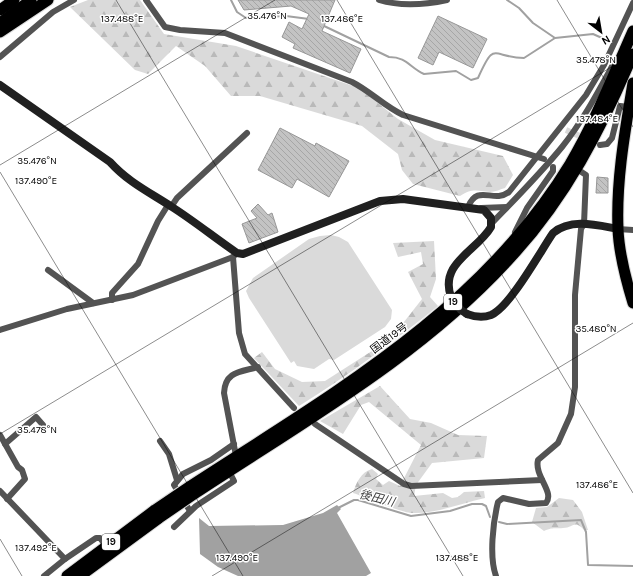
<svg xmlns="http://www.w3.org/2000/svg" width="633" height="576" viewBox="0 0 633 576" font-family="Karla,'Noto Sans JP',sans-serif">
	<defs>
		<pattern id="forest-firs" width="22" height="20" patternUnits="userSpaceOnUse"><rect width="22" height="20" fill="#dadada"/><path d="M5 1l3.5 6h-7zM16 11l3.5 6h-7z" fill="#b9b9b9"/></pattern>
		<pattern id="building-back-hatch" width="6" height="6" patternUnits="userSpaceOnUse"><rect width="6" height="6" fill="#c3c3c3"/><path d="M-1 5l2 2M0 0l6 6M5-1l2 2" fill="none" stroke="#a6a6a6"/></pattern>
	</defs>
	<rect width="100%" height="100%" fill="#fff"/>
	<g fill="url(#forest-firs)">
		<path d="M88 0H140L164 34 236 46 359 88 398 119 435 140 503 156 513 175 505 188C501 189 495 192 490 192 476 191 473 188 460 196L413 184 402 170 398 154 362 126 260 96H231L205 66 176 46 148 74 135 70 70 7Z"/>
		<path d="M434 241 436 279 430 297 438 306C393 342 348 376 299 406L254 358 262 352 275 369 302 382 325 381 375 349 400 327 422 299 408 272 423 264 421 252 398 257 393 243Z"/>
		<path d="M380 386 410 419 431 423 458 435 487 436 484 458 432 463 416 485 414 496 443 493 452 498 458 497 464 492 484 491 485 498C461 503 437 514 412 513 402 513 365 497 353 493 356 483 361 472 372 469L378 474 376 479 383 485 389 481 400 486 421 445 369 402 361 405 343 434 320 421Z"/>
		<path d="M559 498 573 500 582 512 588 530H584C574 519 574 528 563 528 554 529 553 527 544 531L532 522 536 508 547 507Z"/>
	</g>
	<path fill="#dadada" d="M331 235 339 237 348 242 392 310 391 319 385 327 334 360 329 359 314 369 297 366 294 361 291 363 249 298 246 291 253 278 309 239 320 236Z"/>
	<path fill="#a1a1a1" d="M337 505 341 509 337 513 371 573 366 576H238L218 567 200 554 199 518 209 526 283 525 323 513Z"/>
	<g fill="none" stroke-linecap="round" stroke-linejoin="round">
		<g stroke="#a1a1a1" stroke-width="2">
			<path d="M231 0 237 12 246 18 286 16 309 19"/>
			<path d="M507 0 519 8 533 23 555 38"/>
			<path d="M322 25 389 57C407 57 409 67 424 74L456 71 471 80 478 78C495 40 491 57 524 58L555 38 593 34 611 42"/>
			<path d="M338 508 354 500H358L411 516 450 511 472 504H482L486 506 490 517"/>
			<path d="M499 522 507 524 581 520 586 532 588 565 633 566"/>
		</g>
	</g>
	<g fill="url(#building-back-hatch)" stroke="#979797">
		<path d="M238 0H335L322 31 361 49 350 73 293 48 295 44 282 37 289 22 302 29 309 14 291 6 244 10Z"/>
		<path d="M438 16 487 39 473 68 439 52 433 65 418 58Z"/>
		<path d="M280 128 315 146 316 143 349 161 329 197 297 179 292 188 258 170Z"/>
		<path d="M597 177 608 178V193H596Z"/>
		<path d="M258 204 268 215 272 213 278 232 249 243 242 224 257 218 251 211Z"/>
	</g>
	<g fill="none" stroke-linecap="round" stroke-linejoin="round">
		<path stroke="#d9d9d9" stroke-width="6" stroke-dasharray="6 3" stroke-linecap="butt" d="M566 130 600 145"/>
		<defs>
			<g id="highway">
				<path d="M0 10 14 0"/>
				<path d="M0 23 31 0"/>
				<path d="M0 32 48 0"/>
				<path d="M633 83C625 131 616 180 618 229 619 254 626 280 633 303"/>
				<path d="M189 487C330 395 480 312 570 164 595 122 613 76 633 31"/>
				<path d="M194 494C303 422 421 356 510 258 565 199 602 128 633 54"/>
				<path d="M67 576 155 510"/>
				<path d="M80 576 159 518"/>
			</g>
		</defs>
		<use href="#highway" stroke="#dbdbdb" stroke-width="13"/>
		<g stroke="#535353" stroke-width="6">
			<path d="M146 0 165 27 180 30 225 33 352 82C370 91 384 106 403 115L544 159"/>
			<path d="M379 0C402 7 424 5 447 0"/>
			<path d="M0 57 53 12 74 0"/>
			<path d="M600 145 607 144 612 138 620 106 629 107"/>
			<path d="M171 207 177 198 247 133"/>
			<path d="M468 207C478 183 493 204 509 192L586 95 604 65 633 3"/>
			<path d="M481 208 507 207"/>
			<path d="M492 223C516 198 540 174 562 147 583 121 599 90 615 61"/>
			<path d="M618 229 633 230"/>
			<path d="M515 232 527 208 553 171V167"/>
			<path d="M233 257 239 333 245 354 294 408"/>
			<path d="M48 270 93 303"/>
			<path d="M112 300V293L138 264 158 221 168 205"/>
			<path d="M0 330 67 309 133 295 233 257 237 253"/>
			<path d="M315 424 404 484 411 486 542 480"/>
			<path d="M0 435 18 467 22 470 25 479 7 499"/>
			<path d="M160 441 169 454 177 480"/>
			<path d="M5 444 36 417 43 425"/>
			<path d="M236 456 224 393C225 371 241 372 258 367"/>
			<path d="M0 491 65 559 44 576"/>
			<path d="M190 511 174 485 183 474 211 460 234 444"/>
			<path d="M174 527 196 506 234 481 229 471"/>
			<path d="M65 559 96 538H100L106 546"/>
			<path d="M496 576C489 557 493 522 498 502L503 498 529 504 546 503C555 492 534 476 538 460L558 443 571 414 575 387V295L581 229 584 224 586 175 577 169"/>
		</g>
		<g stroke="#202020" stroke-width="8">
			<path d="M0 85 110 162C128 182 149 192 172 207 194 221 215 238 237 253L243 254 380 201 403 199 484 210 491 218V227C477 251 439 263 451 297"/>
			<path d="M467 314C475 317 483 318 491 315 510 307 540 252 553 233 571 218 596 225 618 229"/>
		</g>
		<use href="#highway" stroke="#000" stroke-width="11"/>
		<defs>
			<g id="highway-bridge">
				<path d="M155 510 189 487"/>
				<path d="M159 518 194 494"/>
			</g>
		</defs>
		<use href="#highway-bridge" stroke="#dbdbdb" stroke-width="13" stroke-linecap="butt"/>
		<path stroke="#202020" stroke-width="8" d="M451 297 461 310 467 314"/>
		<use href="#highway-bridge" stroke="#000" stroke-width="11"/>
	</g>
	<path fill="none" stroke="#000" stroke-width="1" stroke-opacity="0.45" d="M116 0 463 576M337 0 633 493M557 0 633 127M0 165 275 0M0 172 243 576M0 434 633 54M0 539 22 576M212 576 633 323"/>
	<g text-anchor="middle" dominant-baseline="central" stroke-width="3" stroke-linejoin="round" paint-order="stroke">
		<g fill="#fff" stroke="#4c4c4c" stroke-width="1">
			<rect x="444" y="294" width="18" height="16" rx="3"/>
			<rect x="102" y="534" width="18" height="16" rx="3"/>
		</g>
		<g font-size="10" font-weight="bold" fill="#000">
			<text x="453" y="302">19</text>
			<text x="111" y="542">19</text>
		</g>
		<g font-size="11" fill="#000" stroke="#fff">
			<text transform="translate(389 338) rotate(-37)">国道19号</text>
		</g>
		<g font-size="12" font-style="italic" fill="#424242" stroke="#fff">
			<text transform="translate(377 498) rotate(14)">後田川</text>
		</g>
	</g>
	<g font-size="10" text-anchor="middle" fill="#000" stroke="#fff" stroke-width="3" stroke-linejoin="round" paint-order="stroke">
		<text x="267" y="19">35.476°N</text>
		<text x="122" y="22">137.488°E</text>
		<text x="342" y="22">137.486°E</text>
		<text x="596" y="63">35.478°N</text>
		<text x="597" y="122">137.484°E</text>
		<text x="37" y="164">35.476°N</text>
		<text x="36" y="184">137.490°E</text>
		<text x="596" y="332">35.480°N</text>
		<text x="37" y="433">35.478°N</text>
		<text x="597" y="488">137.486°E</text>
		<text x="36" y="551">137.492°E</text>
		<text x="237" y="561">137.490°E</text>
		<text x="457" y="561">137.488°E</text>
	</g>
	<g transform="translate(601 32) rotate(149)" stroke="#ffffff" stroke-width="3" paint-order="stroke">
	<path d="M0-3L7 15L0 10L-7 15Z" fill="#000000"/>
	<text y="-6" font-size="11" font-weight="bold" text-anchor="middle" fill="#000000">N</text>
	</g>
</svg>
